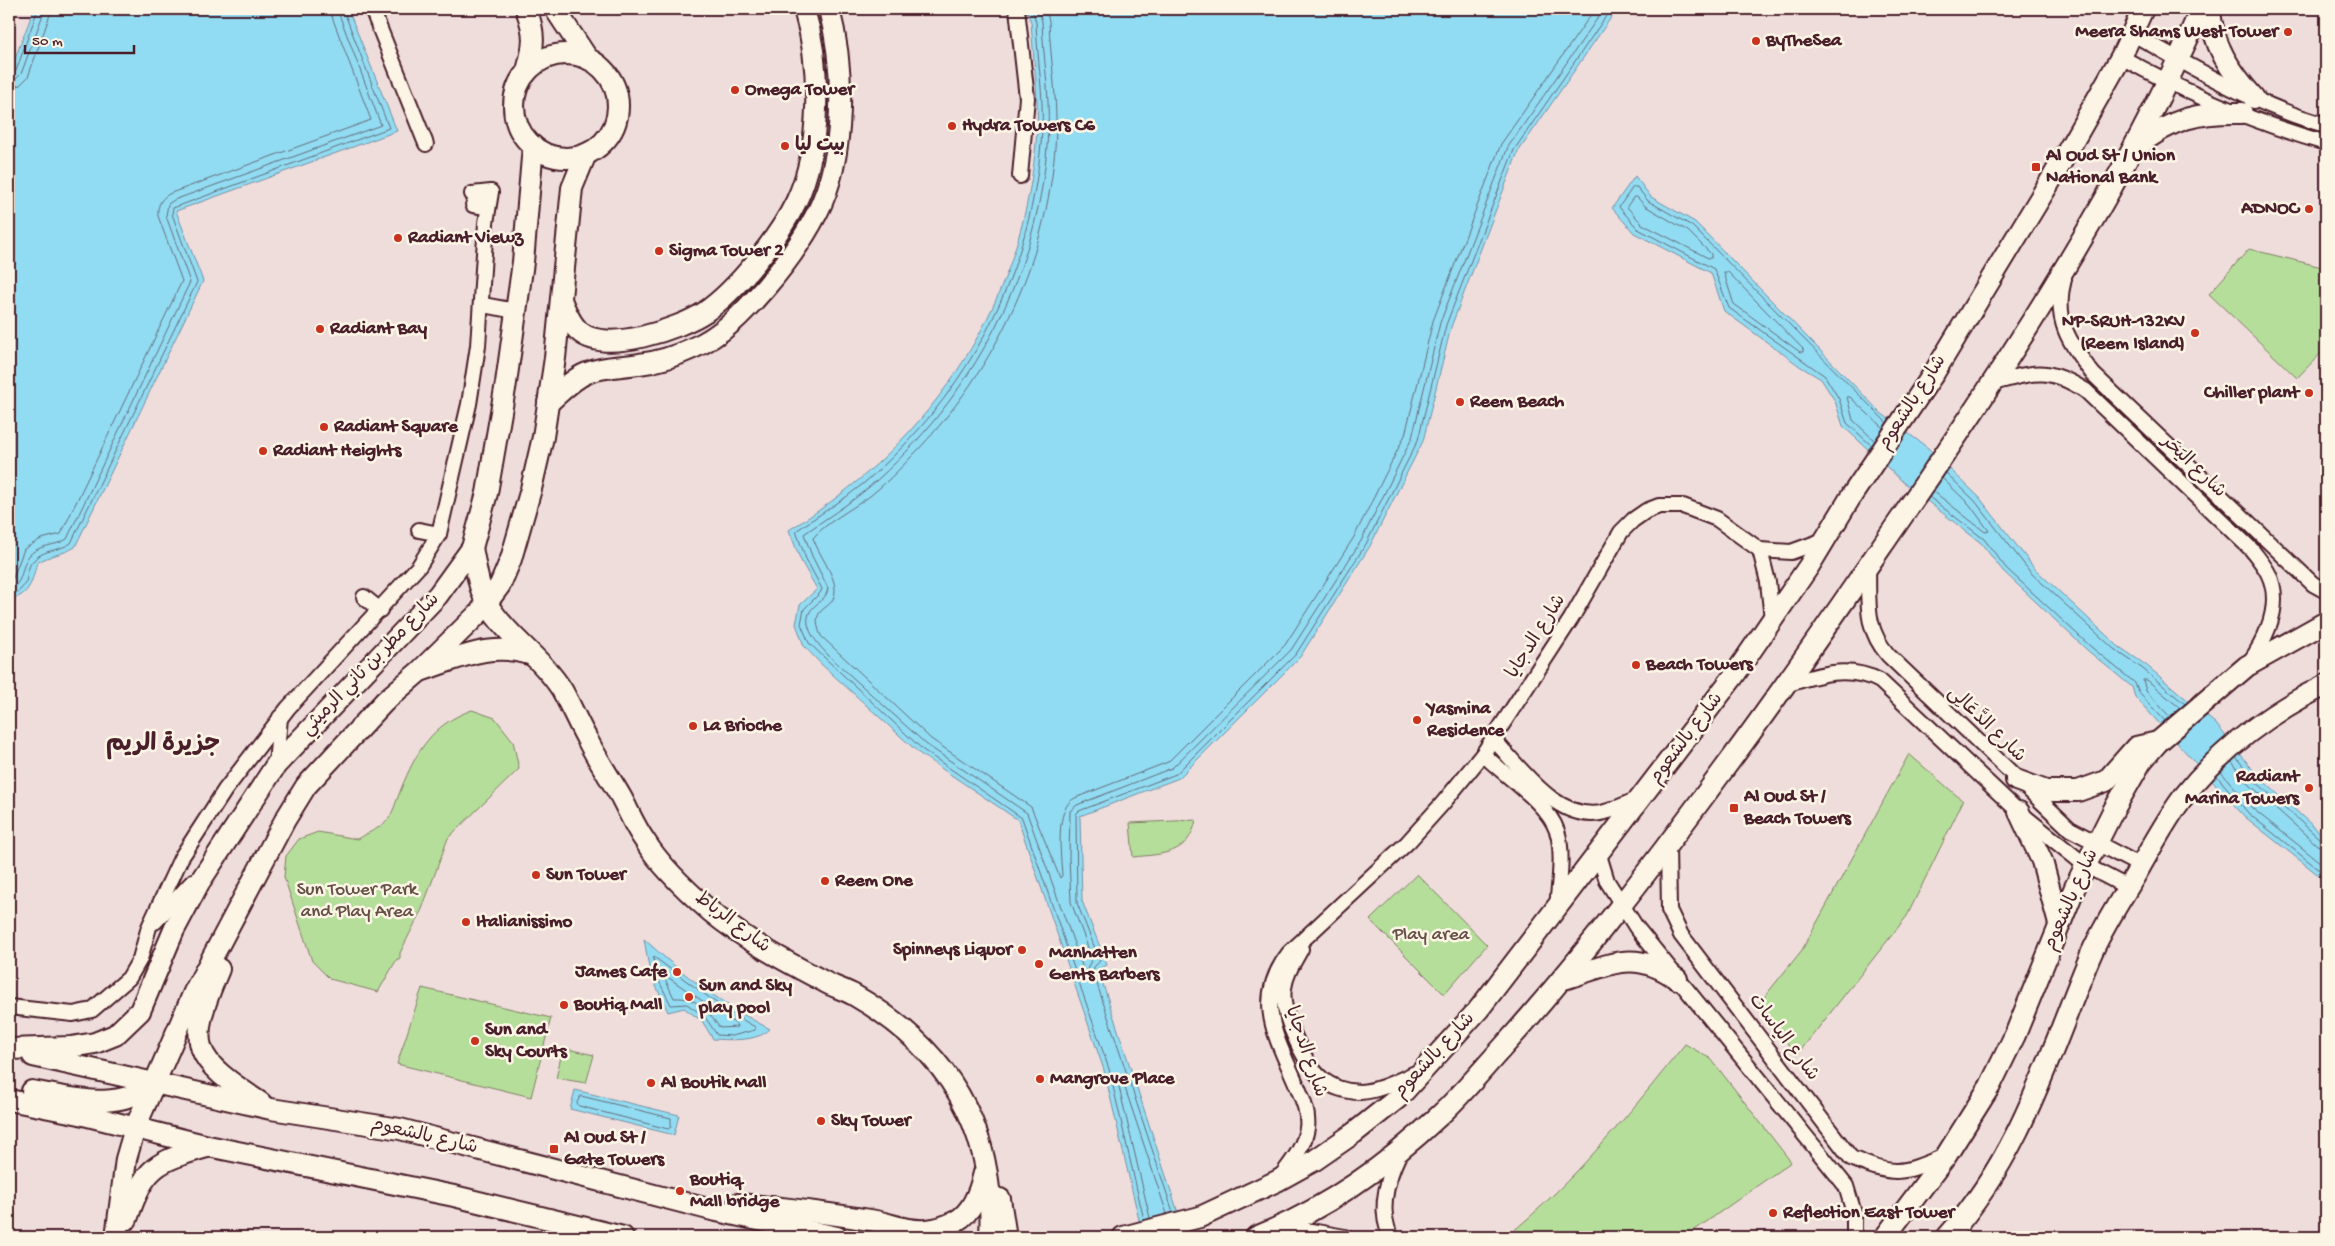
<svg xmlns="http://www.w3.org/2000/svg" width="2335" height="1246" viewBox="0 0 2335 1246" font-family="'Gochi Hand','Playpen Sans Arabic',sans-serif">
	<rect width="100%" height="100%" fill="#efdddc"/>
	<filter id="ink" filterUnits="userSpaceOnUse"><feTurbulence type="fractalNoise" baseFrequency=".02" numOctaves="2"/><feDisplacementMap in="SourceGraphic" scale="10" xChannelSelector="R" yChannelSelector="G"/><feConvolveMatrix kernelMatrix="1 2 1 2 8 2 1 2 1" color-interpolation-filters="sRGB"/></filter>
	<g filter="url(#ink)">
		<g fill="#b5de9b" stroke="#807e63">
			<path d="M2249 249 2326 268V348L2297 378 2209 294Z"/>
			<path d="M472 710 495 718 513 741 519 769 448 838 422 909 400 953V959H397L378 992 330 979 312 961 284 877 286 856 299 839 318 832 357 839C366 834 380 828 387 821 393 814 397 798 401 789 416 752 432 724 472 710Z"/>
			<path d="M1909 754 1963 801 1907 916 1797 1055 1757 1006 1802 950Z"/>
			<path d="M1196 820C1189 855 1162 854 1133 857L1130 823Z"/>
			<path d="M1417 874 1487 945 1444 994 1370 920Z"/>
			<path d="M422 988 551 1018 531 1097 397 1064Z"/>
			<path d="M1685 1044 1711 1059 1791 1162 1685 1237H1506C1574 1182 1631 1112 1685 1044Z"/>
			<path d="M563 1048 594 1055 586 1083 556 1078Z"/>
		</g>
		<g fill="#91dcf2" stroke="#7590a2">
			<path d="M34 9H348L397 131 176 211 203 281 75 547C62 555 49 555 37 563 31 584 31 593 9 601V74Z"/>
			<path d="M1026 9H1617L1518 152 1451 327 1423 441 1370 546 1300 657 1179 778 1080 816 1082 901 1107 965 1098 969 1186 1237H1143L1104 1070 1018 820 920 754 821 664 804 646 796 624 800 605 817 589 801 561 789 530C935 440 1025 303 1037 131 1039 97 1033 57 1031 22Z"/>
			<path d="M1635 176 1651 197 1695 222 1881 413 1928 448 1979 497 2035 569 2118 646 2146 665 2216 724 2258 776 2326 838V881L2245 817 2135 697 2132 687 2087 650 2003 571 1981 543 1904 483 1843 426 1835 401 1821 379 1801 367 1724 311 1711 273 1634 233 1612 208Z"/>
			<path d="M644 939C682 974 724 1006 770 1029 757 1042 730 1040 713 1039L702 1021 684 1008 668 1012 650 973Z"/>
			<path d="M575 1090 679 1115 674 1135 570 1109Z"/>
		</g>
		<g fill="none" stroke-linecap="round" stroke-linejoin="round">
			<g stroke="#666b7b" stroke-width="1">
				<path d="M1032 9 1036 22C1037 58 1044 95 1042 131 1033 270 970 393 864 483 843 501 818 515 796 531L806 559 822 589 820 593 804 609 801 624 809 643 923 750 1022 818 1109 1069 1144 1220"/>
				<path d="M1038 9 1042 21C1043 57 1050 94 1048 130 1042 269 973 398 868 488 848 505 825 519 804 534L812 556 828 588C827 599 817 602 811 610 800 626 819 645 828 655L927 745 1027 813 1085 974 1092 958 1071 902 1069 858 1070 811 1077 805 1172 768 1291 650 1361 541 1412 438 1440 323 1508 147 1604 9"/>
				<path d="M1046 9 1049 21C1050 57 1057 94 1056 131 1051 253 997 369 912 456 899 470 885 484 870 496 854 508 825 523 813 538 818 553 835 575 835 589 836 613 807 603 821 636L931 739 1031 807 1060 878 1062 876C1061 855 1054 808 1075 798L1168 762 1285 645 1354 537 1405 435 1433 321 1501 144 1595 9"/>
				<path d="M9 74 16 71 38 9"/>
				<path d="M9 81 16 79 21 74 45 9"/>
				<path d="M9 88 20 85 28 77 52 9"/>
				<path d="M1634 197H1637L1645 206 1688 231 1711 254V258H1708L1642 224 1627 207Z"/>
				<path d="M1724 272H1728L1803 349V352H1800L1734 304Z"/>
				<path d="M1875 441 1853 420 1847 397H1850L1883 428"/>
				<path d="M1872 446 1847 423 1839 399 1825 376 1729 308 1714 269 1638 229 1619 207 1633 187H1637L1648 201 1692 226 1887 423"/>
				<path d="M1946 473 1975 501 2031 573 2114 649 2143 669 2185 704"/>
				<path d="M1933 491 1985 532 1989 531 1970 505 1942 478"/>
				<path d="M1929 497 1984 539 2006 568 2090 646 2135 683 2140 694 2165 721"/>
				<path d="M9 581 13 578 24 549 41 539 61 534 182 281 158 216C157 205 161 198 171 193L371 120 329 9"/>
				<path d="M9 589C24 584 20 569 28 557 37 544 55 547 67 539L190 282 166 216 168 204 174 200 381 125 337 9"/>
				<path d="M9 596C36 586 21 570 35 559 45 549 60 551 71 543L197 282 172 214 173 208 389 128 343 9"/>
				<path d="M2170 717 2146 691 2143 680H2147L2180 708"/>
				<path d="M2236 757 2254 780 2321 840 2326 841"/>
				<path d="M2232 762 2250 785 2317 845 2326 848"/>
				<path d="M2221 772 2253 809 2326 867"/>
				<path d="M2217 776 2249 814 2326 875"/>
				<path d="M654 957 726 1010 755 1027V1030L732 1036 717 1035 705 1017 687 1004 671 1005 654 971Z"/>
				<path d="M666 976 736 1024 737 1027 720 1028C706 1010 699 997 674 998L665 979Z"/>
				<path d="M581 1096 671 1118V1127L668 1129 579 1106 577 1103Z"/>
				<path d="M1173 1212 1093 972 1094 967 1100 961 1077 903 1076 814 1079 811 1176 774 1296 654 1366 544 1418 440 1446 325 1514 150 1611 9"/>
				<path d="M1150 1218 1119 1087 1121 1084 1124 1085 1167 1214"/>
			</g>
			<defs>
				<g id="street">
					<path d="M372 9 426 144"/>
					<path d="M1017 9 1027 98 1020 176"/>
					<path d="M2133 34C2194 68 2258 107 2326 125"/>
					<path d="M2121 57C2186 93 2255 123 2326 143"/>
					<path d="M473 205 487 207"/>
					<path d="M2064 279C2053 319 2069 343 2093 374L2313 584 2326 591"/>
					<path d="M483 305 516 311"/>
					<path d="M1993 383C2035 372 2047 366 2086 391L2252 550C2257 557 2264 565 2268 573 2283 603 2267 637 2250 662"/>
					<path d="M419 530 439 534"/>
					<path d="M1760 550 1768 582 1772 619"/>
					<path d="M1868 567C1869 602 1864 627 1888 655L2070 829 2141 866"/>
					<path d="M364 597 380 610"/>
					<path d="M1786 685C1819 674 1848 665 1880 681L2019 812 2085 865 2127 887"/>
					<path d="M1493 739C1521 768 1559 825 1605 812 1617 809 1629 802 1641 798"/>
					<path d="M1483 754C1505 776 1547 802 1557 831 1564 851 1559 886 1557 907"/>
					<path d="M276 765 280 717"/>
					<path d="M1668 844 1669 910 1681 935 1851 1158C1896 1177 1901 1174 1945 1156"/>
					<path d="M1599 855 1607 881 1636 927 1846 1186 1854 1213V1237"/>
					<path d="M155 922 193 881"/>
					<path d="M1301 949C1294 962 1286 973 1284 988 1280 1011 1303 1062 1321 1078 1331 1087 1346 1092 1360 1092 1380 1091 1399 1080 1418 1072"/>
					<path d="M9 1007 73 1014 92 1010 129 978 140 959 149 927 181 858 225 790 288 708 419 566 439 534 469 404 478 346 486 223 491 192 472 194"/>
					<path d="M1282 1175C1293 1160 1304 1147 1307 1128 1309 1114 1303 1100 1298 1088 1277 1038 1252 1001 1289 953L1408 842 1443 803 1483 754 1571 619 1621 532 1633 520 1646 511 1659 506H1683L1717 519 1760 550 1791 552 1824 540"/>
					<path d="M1280 1228 1311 1231 1345 1237"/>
					<path d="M1391 1237C1378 1211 1387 1179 1399 1154"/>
				</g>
				<g id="secondary">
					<path d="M526 9C536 34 534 46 527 71"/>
					<path d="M555 9 588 59"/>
					<path d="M2210 9C2212 45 2231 72 2254 98"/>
					<circle cx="566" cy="106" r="52"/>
					<path d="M2137 147C2171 118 2199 112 2242 113"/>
					<path d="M561 300C566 311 570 324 580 332 606 354 679 329 705 312 737 290 779 237 796 202 822 147 821 66 804 9"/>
					<path d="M548 403C560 393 572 379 587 373 603 366 621 367 639 364 657 362 676 356 693 348 723 335 744 312 765 288 785 265 803 240 817 213 846 157 845 69 829 9"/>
					<path d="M472 548C476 566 478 589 488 605 508 637 542 658 562 690 571 706 578 723 587 739 597 759 610 778 621 797 629 812 635 827 645 841 661 867 687 891 710 911 745 940 785 961 825 982 834 987 845 990 854 995 948 1049 996 1128 990 1237"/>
					<path d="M423 670C460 658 489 642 529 654"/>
					<path d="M2016 780 2046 791H2078L2106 781 2136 747 2158 742"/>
					<path d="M2019 812 2042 861 2059 924"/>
					<path d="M219 969C186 1047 191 1057 261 1103"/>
					<path d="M1564 979C1610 965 1634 948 1677 979"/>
					<path d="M9 1049 71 1047 95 1043 115 1035 140 1011 174 930 199 883 276 765 438 595 472 548 487 493 506 383 523 262 533 146"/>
					<path d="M33 1056 271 1109 400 1129 712 1210 837 1237"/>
					<path d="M32 1091C75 1098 116 1112 154 1084"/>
					<path d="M9 1100 80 1114 208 1146 454 1196 623 1237"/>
					<path d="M1000 1199 1006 1237"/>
					<path d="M737 1204C781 1207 826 1213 870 1220 890 1223 907 1232 927 1230 937 1229 947 1226 956 1221 973 1212 980 1190 984 1173"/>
					<path d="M127 1219C145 1166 155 1162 207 1147"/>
					<path d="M116 1237 126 1159 135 1128 194 992 285 820 306 786 386 700 421 670 480 612 500 585 511 559 531 489 543 437 555 358 572 188 586 154"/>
					<path d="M1123 1237 1200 1217 1277 1181 1315 1160 1354 1133 1398 1098 1479 1009 1733 677 1809 566 1852 495 1934 373 2054 175 2121 57 2143 9"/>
					<path d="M1256 1237C1324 1210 1386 1166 1439 1116 1462 1095 1482 1070 1503 1047 1582 959 1654 864 1724 769 1787 685 1846 598 1906 511 2016 351 2123 187 2201 9"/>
					<path d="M1885 1237 1946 1156 1990 1086 2015 1035 2075 887 2113 811 2141 762 2158 742 2247 666 2326 622"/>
					<path d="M1947 1237C2020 1156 2048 1058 2089 959 2102 927 2123 897 2140 867 2154 843 2167 818 2184 796 2221 749 2272 711 2326 685"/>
				</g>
			</defs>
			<use href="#street" stroke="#4a1f2b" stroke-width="18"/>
			<use href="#secondary" stroke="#4a1f2b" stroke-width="24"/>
			<use href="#street" stroke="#fcf5e5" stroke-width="14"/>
			<use href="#secondary" stroke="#fcf5e5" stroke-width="20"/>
		</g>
	</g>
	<g fill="#c8321e" stroke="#fcf5e5" stroke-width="2">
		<circle cx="2288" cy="32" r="5"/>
		<circle cx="1756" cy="41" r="5"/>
		<circle cx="735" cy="90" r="5"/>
		<circle cx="952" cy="126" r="5"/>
		<circle cx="785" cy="146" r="5"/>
		<rect x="2031" y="162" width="10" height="10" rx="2.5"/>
		<circle cx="2309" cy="209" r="5"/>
		<circle cx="398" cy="238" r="5"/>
		<circle cx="659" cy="251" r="5"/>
		<circle cx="320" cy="329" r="5"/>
		<circle cx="2195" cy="333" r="5"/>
		<circle cx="2309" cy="393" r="5"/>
		<circle cx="1460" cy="402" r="5"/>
		<circle cx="324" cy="427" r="5"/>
		<circle cx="263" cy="451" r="5"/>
		<circle cx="1636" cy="665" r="5"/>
		<circle cx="1417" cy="720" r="5"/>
		<circle cx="693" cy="726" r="5"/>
		<circle cx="2309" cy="788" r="5"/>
		<rect x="1729" y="803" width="10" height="10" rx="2.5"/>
		<circle cx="536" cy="875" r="5"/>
		<circle cx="825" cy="881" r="5"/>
		<circle cx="466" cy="922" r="5"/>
		<circle cx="1022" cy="950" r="5"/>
		<circle cx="1039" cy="964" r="5"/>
		<circle cx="677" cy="972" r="5"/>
		<circle cx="689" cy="997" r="5"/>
		<circle cx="564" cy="1005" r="5"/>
		<circle cx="475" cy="1041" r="5"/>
		<circle cx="1040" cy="1079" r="5"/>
		<circle cx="651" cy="1083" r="5"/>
		<circle cx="821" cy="1121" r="5"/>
		<rect x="549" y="1144" width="10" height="10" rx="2.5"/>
		<circle cx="680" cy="1191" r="5"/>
		<circle cx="1773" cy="1213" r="5"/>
	</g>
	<g text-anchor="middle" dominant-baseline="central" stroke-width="5" stroke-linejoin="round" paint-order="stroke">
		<g font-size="19" font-weight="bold" fill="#4a1f2b" stroke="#fcf5e5" text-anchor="start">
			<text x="2278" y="32" text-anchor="end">Meera Shams West Tower</text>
			<text x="1766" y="41">ByTheSea</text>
			<text x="745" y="90">Omega Tower</text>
			<text x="962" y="126">Hydra Towers C6</text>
			<text x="795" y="146">بيت ليا</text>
			<text x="2046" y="156">Al Oud St / Union<tspan x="2046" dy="22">National Bank</tspan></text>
			<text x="2299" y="209" text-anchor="end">ADNOC</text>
			<text x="408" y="238">Radiant Viewz</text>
			<text x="669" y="251">Sigma Tower 2</text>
			<text x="2185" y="322" text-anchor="end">NP-SRUH-132KV<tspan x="2185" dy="22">(Reem Island)</tspan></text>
			<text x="330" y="329">Radiant Bay</text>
			<text x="2299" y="393" text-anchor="end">Chiller plant</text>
			<text x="1470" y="402">Reem Beach</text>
			<text x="334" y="427">Radiant Square</text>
			<text x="273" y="451">Radiant Heights</text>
			<text x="1646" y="665">Beach Towers</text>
			<text x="1427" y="709">Yasmina<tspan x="1427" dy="22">Residence</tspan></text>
			<text x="703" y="726">La Brioche</text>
			<text x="2299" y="777" text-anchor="end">Radiant<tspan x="2299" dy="22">Marina Towers</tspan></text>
			<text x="1744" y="797">Al Oud St /<tspan x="1744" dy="22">Beach Towers</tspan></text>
			<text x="546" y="875">Sun Tower</text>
			<text x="835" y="881">Reem One</text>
			<text x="476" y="922">Italianissimo</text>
			<text x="1012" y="950" text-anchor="end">Spinneys Liquor</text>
			<text x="1049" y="953">Manhatten<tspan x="1049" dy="22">Gents Barbers</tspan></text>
			<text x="667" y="972" text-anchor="end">James Cafe</text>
			<text x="699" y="986">Sun and Sky<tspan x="699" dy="22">play pool</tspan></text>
			<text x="574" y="1005">Boutiq Mall</text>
			<text x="485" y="1030">Sun and<tspan x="485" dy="22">Sky Courts</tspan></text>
			<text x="1050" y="1079">Mangrove Place</text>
			<text x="661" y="1083">Al Boutik Mall</text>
			<text x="831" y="1121">Sky Tower</text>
			<text x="564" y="1138">Al Oud St /<tspan x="564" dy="22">Gate Towers</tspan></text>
			<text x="690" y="1180">Boutiq<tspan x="690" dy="22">Mall bridge</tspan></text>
			<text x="1783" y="1213">Reflection East Tower</text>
		</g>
		<g font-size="19" fill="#4a1f2b" stroke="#fcf5e5">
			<text transform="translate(1913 403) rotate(-57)">شارع بالشعوم</text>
			<text transform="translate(2193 467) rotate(44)">شارع اليَحَر</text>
			<text transform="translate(1537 637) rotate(-58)">شارع الدجايا</text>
			<text transform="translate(371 665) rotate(-46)">شارع مطر بن ثاني الرميثي</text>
			<text transform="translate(1986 725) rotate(44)">شارع الدَّعَالِى</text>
			<text transform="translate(1687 739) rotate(-53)">شارع بالشعوم</text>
			<text transform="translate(2072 900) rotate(-66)">شارع بالشعوم</text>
			<text transform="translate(732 923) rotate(37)">شارع الرباط</text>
			<text transform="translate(1783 1038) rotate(53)">شارع الياسات</text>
			<text transform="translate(1305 1052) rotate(71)">شارع الدجايا</text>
			<text transform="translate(1435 1056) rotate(-47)">شارع بالشعوم</text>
			<text transform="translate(424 1137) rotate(13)">شارع بالشعوم</text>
		</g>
		<g font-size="19" fill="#654f47" stroke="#fcf5e5">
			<text x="357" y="890">Sun Tower Park<tspan x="357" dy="22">and Play Area</tspan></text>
			<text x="1431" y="935">Play area</text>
		</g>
		<g font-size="24" font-weight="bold" fill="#4a1f2b" stroke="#fcf5e5">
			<text x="163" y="745">جزيرة الريم</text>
		</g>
	</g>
	<rect width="2335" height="1246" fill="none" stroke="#fcf5e5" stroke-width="30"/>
	<rect x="15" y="15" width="2305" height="1216" fill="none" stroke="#4a1f2b" stroke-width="2" filter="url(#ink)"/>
	<path d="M25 45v8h109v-8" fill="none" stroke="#4a1f2b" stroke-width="2.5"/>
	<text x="32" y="45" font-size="15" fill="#4a1f2b" stroke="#fcf5e5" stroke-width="4" paint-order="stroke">50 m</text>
</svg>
